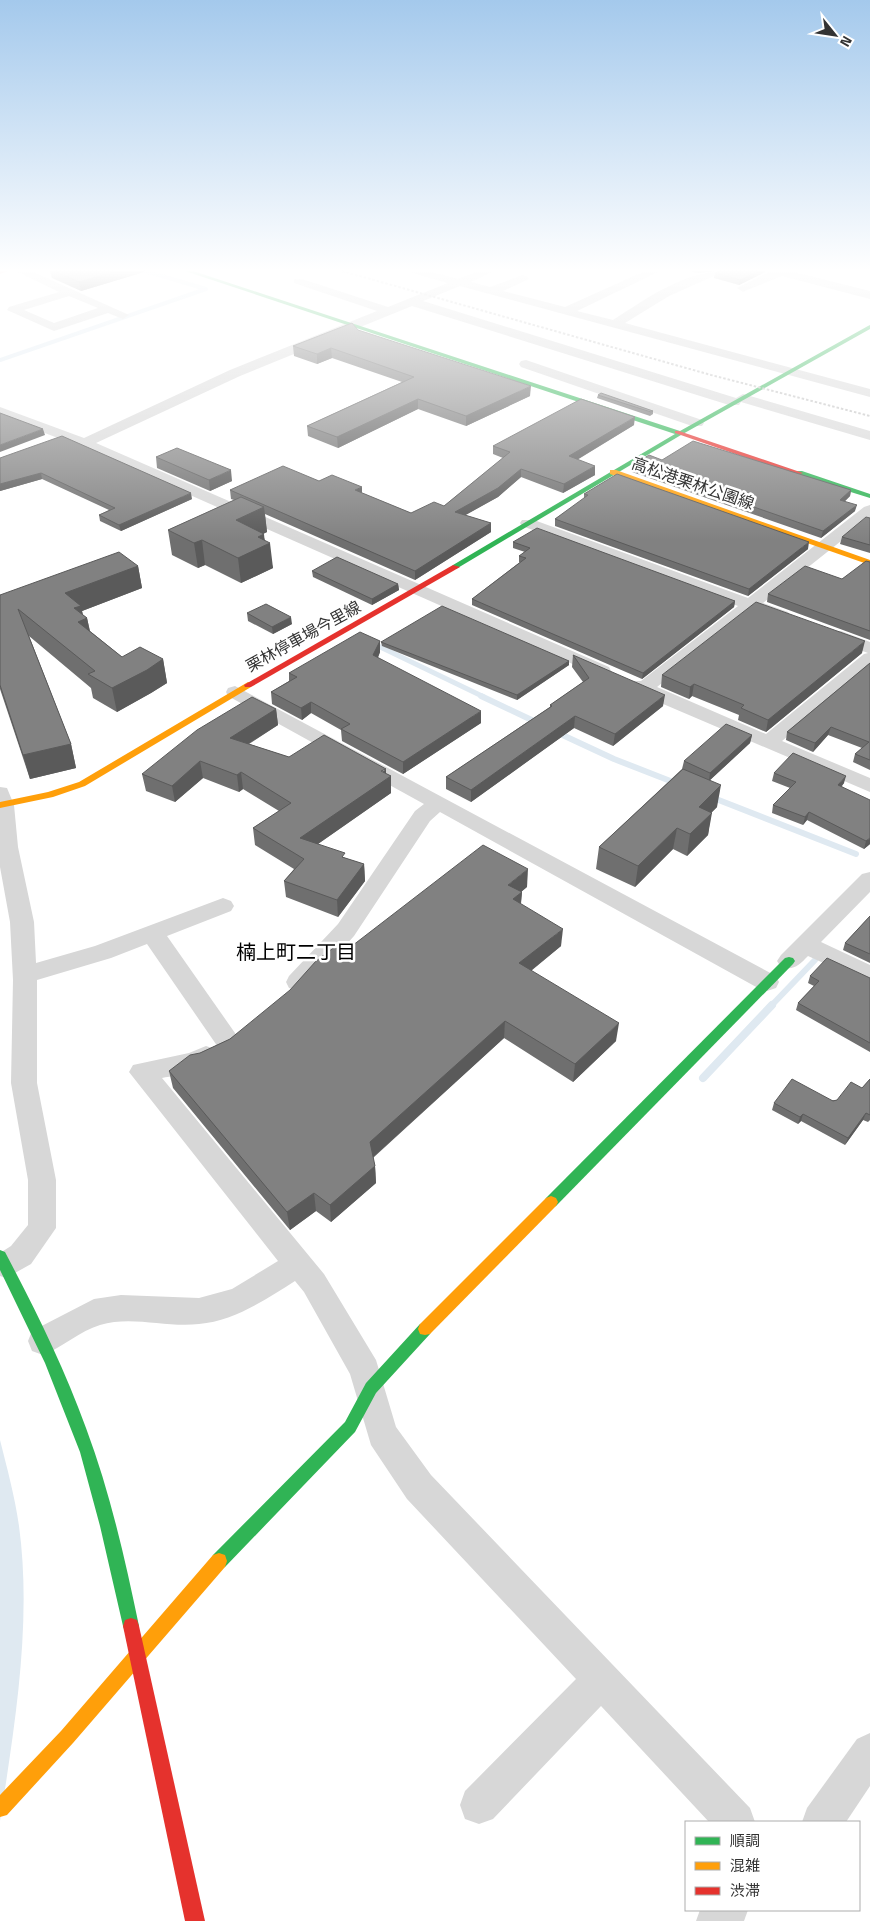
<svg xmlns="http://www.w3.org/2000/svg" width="870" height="1921" viewBox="0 0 870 1921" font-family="'Titillium Web','Noto Sans JP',sans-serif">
	<rect width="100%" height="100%" fill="#fff"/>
	<path fill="#dfe9f1" d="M0 1440C7 1468 15 1497 19 1526 32 1622 15 1725 0 1821Z"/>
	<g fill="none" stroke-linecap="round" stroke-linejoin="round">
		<path stroke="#dfe9f1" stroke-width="4" d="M0 360 206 289 145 271"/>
		<path stroke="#dfe9f1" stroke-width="5" d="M372 643 484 697"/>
		<g stroke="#dfe9f1" stroke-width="6">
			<path d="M481 696 538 723"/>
			<path d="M556 732 614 759 678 784"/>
			<path d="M711 797 856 854"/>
			<path d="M771 1006 815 960"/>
		</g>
		<path stroke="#dfe9f1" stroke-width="8" d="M703 1078 772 1005"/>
		<g fill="#d7d7d7" fill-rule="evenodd">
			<path d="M16 271H31L129 315 123 319 108 313 54 331 7 310 9 307 59 292ZM69 296 98 308 54 323 24 310Z"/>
			<path d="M410 271H429L458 279 478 271H494L471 282 490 287 523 275 529 278 527 280 503 291 565 307 645 271H660L577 311 613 320C646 299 684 271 725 271L669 296 625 323 870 389V397L460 286 423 301 736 398 743 394 870 431V440L741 402 739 405H729L412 306 240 376 96 443 609 667 611 671 609 675 602 677 79 446 0 416V407L84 438 230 370 377 311 294 283V279H302L388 307 448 283 412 273Z"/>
			<path d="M771 271H790L870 291V299L782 276 747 290 743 292 737 288Z"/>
			<path d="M526 360 702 420 704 423 702 426H692L521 367 519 364 521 361Z"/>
			<path d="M870 505V518L763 603 788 612 791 616 788 620 782 621 753 611 657 687 766 734 864 654 868 653 829 639 826 635 829 631H841L870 642V667L782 741 870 778V792L628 689 626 685 628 681H641L738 606 522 526 520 523 522 520H534L748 598 864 507Z"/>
			<path d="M235 686 776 976 779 982 776 988 767 991 758 988 440 812 430 821 354 936 307 988 298 991 289 988 286 982 289 976 338 924 415 811 424 804 228 696 226 692 228 688Z"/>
			<path d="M0 787 7 788 14 805 18 847 34 922 36 963 95 946 223 898 231 901 234 906 231 911 167 936 242 1043 238 1050 229 1052 220 1050 147 944 111 958 37 980V1083L56 1180V1228L31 1264 6 1278 0 1276V1253L11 1246 28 1225V1180L11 1083 13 980 10 922 0 867Z"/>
			<path d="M870 872V892L821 942 870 965V984L808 956C799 965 794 971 781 967L777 961 781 955 862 874Z"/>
			<path d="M206 1046 215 1049 219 1056C209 1074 180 1074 162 1078L324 1274 376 1360 396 1427 431 1475 750 1808 755 1822H709L601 1706 493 1819 479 1824 465 1819 460 1805 465 1791 576 1679 407 1499 371 1445 350 1374 304 1292 295 1281C265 1300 234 1321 199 1324 166 1328 132 1315 100 1325 80 1331 63 1347 43 1355L32 1351 28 1341 32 1331 94 1299 121 1295 199 1298 232 1289 278 1261 129 1072 133 1065 189 1053Z"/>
			<path d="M870 1733V1786L846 1822H802L807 1808 857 1739Z"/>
			<path d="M700 1910H748L744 1921H696Z"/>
		</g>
		<g fill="#30b455" fill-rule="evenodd">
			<path d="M185 271H193L680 431 868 326 870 325V329L681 435 456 569 452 567 453 565 675 434Z"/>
			<path d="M796 471H802L870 494V498L796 475Z"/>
			<path d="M789 957 793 958 795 961 793 964 556 1206 551 1208 546 1206 544 1202 546 1198 785 958Z"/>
			<path d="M0 1250 5 1252C35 1309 64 1367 86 1428 110 1492 125 1559 139 1626L137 1632 131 1634 125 1632 123 1626 100 1526 80 1452 45 1363 0 1270Z"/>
			<path d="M425 1323 430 1324 432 1329 430 1334 376 1393 355 1432 225 1567 219 1569 213 1567 211 1561 213 1555 345 1422 366 1383 420 1324Z"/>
		</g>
		<g fill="#ff9f0a" fill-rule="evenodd">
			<path d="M610 470H616L870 560V565L610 474Z"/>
			<path d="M248 682 251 683V687L85 786 53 797 0 808V802L48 792 79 782Z"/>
			<path d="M551 1196 556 1198 558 1202 556 1206 430 1334 425 1335 420 1334 418 1329 420 1324 546 1198Z"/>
			<path d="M219 1553 225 1555 227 1561 225 1567 73 1743 7 1815 0 1817V1795L61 1731 213 1555Z"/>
		</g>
		<g fill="#e5322d" fill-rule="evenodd">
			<path d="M0 271H8L0 274Z"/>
			<path d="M675 431H679L803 473 796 475 675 433Z"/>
			<path d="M453 565 460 567 251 687H245L244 685Z"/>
			<path d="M131 1618 137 1620 139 1626 205 1921H185L123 1626 125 1620Z"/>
		</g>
		<path stroke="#bebebe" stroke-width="2" stroke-dasharray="2.5 2" stroke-linecap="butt" d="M342 271 711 375 870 416"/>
	</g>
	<g fill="#6f6f6f">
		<path d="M50 271H144V272L81 291 52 278Z"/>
		<path d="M690 271H715L698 273Z"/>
		<path d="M765 272 739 285 714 278 715 273Z"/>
		<path d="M358 330 530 396 466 426 418 409 338 448 308 436 307 426 402 382 332 358 317 364 294 356 293 346Z"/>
		<path d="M598 395 653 411V414L650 416 597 398Z"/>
		<path d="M634 425 577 460 595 475 563 493 521 477 498 497 465 515 491 523V532L415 580 265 514 267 532 263 534 273 568 241 583 205 565 198 568 172 555 168 530 234 500 231 499 230 490 319 481 362 493 411 513 444 506 503 458 493 454V446Z"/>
		<path d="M156 457 232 481 210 491 157 468Z"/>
		<path d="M0 458 192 499 121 531 100 521 99 515 109 510 42 479 0 491Z"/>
		<path d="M662 460 851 490 850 496 845 501 855 511 821 538 632 472 633 465Z"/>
		<path d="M584 494 808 549 748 596 555 526V519L584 499Z"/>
		<path d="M870 518V553L840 544 842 537Z"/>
		<path d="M513 542 735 601 734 607 642 679 472 605V599L520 562H519V556L525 552 513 548Z"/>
		<path d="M870 562V640L767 602 768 594 842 579Z"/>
		<path d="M138 566 142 588 82 611 83 615 87 618 90 631 122 657 163 659 167 683 151 693 117 712 93 698 91 688 29 636 71 744 76 768 30 779 0 689V595Z"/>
		<path d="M312 571 398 584 399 590 372 605 313 577Z"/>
		<path d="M247 613 292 624 273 634 248 621Z"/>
		<path d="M380 641V652L378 658 481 723 403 774 342 741 341 730 311 713 302 720 272 704 271 692 289 681V673Z"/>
		<path d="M381 642 569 661V665L517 700 382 646Z"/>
		<path d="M862 653 766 732 738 720 739 715 692 696 689 699 661 687 662 675Z"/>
		<path d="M573 655 663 706 613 746 574 728 471 802 446 789V777L550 707V705L583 682 572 667Z"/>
		<path d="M870 663V770L853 762 855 754 862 748 828 735 813 752 786 740 787 732Z"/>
		<path d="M276 709 278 725 249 744 289 757 386 774 391 776V793L318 844 345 858 364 864 365 881 338 917 286 897 284 881 294 869 255 845 253 828 279 811 243 789 239 792 203 778 175 802 146 791 142 774Z"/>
		<path d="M752 735 750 743 710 780 717 807 711 813 708 835 687 856 673 849 635 887 596 869 599 847 682 769 684 761Z"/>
		<path d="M774 773 844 783 842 786 870 844 864 849 807 820 803 825 772 813 773 805 790 788 772 781Z"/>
		<path d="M527 887 521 892H522L521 904 561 946 531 971 616 1041 573 1082 504 1038 373 1158 375 1166 376 1183 331 1222 316 1211 290 1230 173 1088 169 1071 200 1053 230 1039 348 949Z"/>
		<path d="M870 916V963L843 950 845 943Z"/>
		<path d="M810 976 870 978V1052L796 1010 798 1003 814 986 808 983Z"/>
		<path d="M870 1079V1120L868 1122 863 1120 845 1145 801 1121 798 1124 772 1110 774 1103 837 1100 862 1088Z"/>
	</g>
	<g fill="#5a5a5a">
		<path d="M116 271H144V272L81 291 79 282Z"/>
		<path d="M698 271H715L698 273Z"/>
		<path d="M759 271H765V272L739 285 740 280Z"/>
		<path d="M331 348 332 358 317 364V354Z"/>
		<path d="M531 386 530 396 466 426V416Z"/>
		<path d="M418 399V409L338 448 337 437Z"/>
		<path d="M635 417 634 425 568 465 569 456Z"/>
		<path d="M43 429 45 435 0 452V445Z"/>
		<path d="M595 466V475L563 493 564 484Z"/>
		<path d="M521 469V477L498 497 455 521V512Z"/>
		<path d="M231 470 232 481 210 491 209 480Z"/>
		<path d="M41 473 42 479 0 491V484Z"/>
		<path d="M362 487V496L355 490Z"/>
		<path d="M851 490 850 496 839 507 840 500Z"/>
		<path d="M191 493 192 499 121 531 119 525Z"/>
		<path d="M857 505 855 511 821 538 823 531Z"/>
		<path d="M264 507 267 532 239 545 236 520Z"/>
		<path d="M491 523V532L415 580V571Z"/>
		<path d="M264 534 265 545 270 543 273 568 241 583 238 558 258 537Z"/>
		<path d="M202 540 205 565 198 568 194 543Z"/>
		<path d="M809 542 808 549 748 596 749 589Z"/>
		<path d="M138 566 142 588 82 611 84 620 87 618 92 642 83 645 65 593Z"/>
		<path d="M398 584 399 590 372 605V599Z"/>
		<path d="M735 601 734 607 642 679 643 673Z"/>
		<path d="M291 617 292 624 273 634 272 627Z"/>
		<path d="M380 641V652L373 667V655Z"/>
		<path d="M865 641 862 653 766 732 768 720Z"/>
		<path d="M163 659 167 683 151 693 117 712 112 688Z"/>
		<path d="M569 661V665L517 700V695Z"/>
		<path d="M694 684 692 696 689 699 690 687Z"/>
		<path d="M665 695 663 706 613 746 615 734Z"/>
		<path d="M311 702V713L302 720 301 708Z"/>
		<path d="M276 709 278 725 232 754 230 738Z"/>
		<path d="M481 711V723L403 774V762Z"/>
		<path d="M575 716 574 728 471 802V790Z"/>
		<path d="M831 727 828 735 813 752 815 743Z"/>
		<path d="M752 735 750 743 709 781 710 773Z"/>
		<path d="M71 744 76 768 30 779 23 755Z"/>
		<path d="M200 761 203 778 175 802 172 786Z"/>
		<path d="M386 769V780L391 776V793L302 855 300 838Z"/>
		<path d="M241 772 243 789 239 792 237 775Z"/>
		<path d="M846 776 844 783 836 792 838 785Z"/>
		<path d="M721 785 717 807 695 829 699 807Z"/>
		<path d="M809 812 807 820 803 825 805 817Z"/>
		<path d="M712 813 708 835 687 856 690 834Z"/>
		<path d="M677 828 673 849 635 887 638 866Z"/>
		<path d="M870 838V844L864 849 866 841Z"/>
		<path d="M364 864 365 881 338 917 337 900Z"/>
		<path d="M528 869 527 887 507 903 508 885Z"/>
		<path d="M522 892 520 910 513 899Z"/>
		<path d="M563 929 561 946 518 981 519 963Z"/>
		<path d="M505 1021 504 1038 371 1159 370 1142Z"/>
		<path d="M619 1023 616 1041 573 1082 575 1064Z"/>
		<path d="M866 1113 863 1120 845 1145 848 1138Z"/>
		<path d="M803 1114 801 1121 798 1124 800 1117Z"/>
		<path d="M375 1166 376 1183 331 1222 330 1205Z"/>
		<path d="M314 1193 316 1211 290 1230 287 1212Z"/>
	</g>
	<g fill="#818181" stroke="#5a5a5a">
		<path d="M54 271H116L79 282Z"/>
		<path d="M721 271H759L740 280 715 273Z"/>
		<path d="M352 323 358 330 531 386 466 416 418 399 337 437 307 426 414 377 331 348 317 354 293 346Z"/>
		<path d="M601 393 653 411 651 412 598 395Z"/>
		<path d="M581 399 635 417 569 456 595 466 564 484 521 469 498 488 455 512 491 523 415 571 230 490 283 466 319 481 332 475 362 487 355 490 411 513 434 502 444 506 510 452 493 446Z"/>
		<path d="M0 413 43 429 0 445Z"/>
		<path d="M62 436 191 493 119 525 99 515 115 508 41 473 0 484V458Z"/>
		<path d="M693 441 851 490 840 500 857 505 823 531 633 465 649 455 662 460Z"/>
		<path d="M177 448 231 470 209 480 156 457Z"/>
		<path d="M617 474 809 542 749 589 555 519 588 495 584 494Z"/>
		<path d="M241 497 264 507 236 520 264 534 258 537 270 543 238 558 202 540 194 543 168 530Z"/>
		<path d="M866 517 870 518V545L842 537Z"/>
		<path d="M537 528 735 601 643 673 472 599 526 558 519 556 530 548 513 542Z"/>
		<path d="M119 552 138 566 65 593 81 606 74 608 87 618 78 622 122 657 140 647 163 659 147 670 112 688 88 674 95 671 18 609 71 744 23 755 0 685V595Z"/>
		<path d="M337 557 398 584 372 599 312 571Z"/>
		<path d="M866 561 870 562V631L768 594 805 566 842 579Z"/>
		<path d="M756 602 865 641 768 720 741 708 744 705 694 684 690 687 662 675Z"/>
		<path d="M266 604 291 617 272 627 247 613Z"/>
		<path d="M442 606 569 661 517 695 381 642Z"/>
		<path d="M360 632 380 641 373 655 481 711 403 762 341 729 350 724 311 702 301 708 271 692 297 677 289 673Z"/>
		<path d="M573 655 665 695 615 734 575 716 471 790 446 777 552 706 550 705 589 678Z"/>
		<path d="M870 663V760L855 754 869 742 831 727 815 743 787 732Z"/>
		<path d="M252 697 276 709 230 738 289 757 324 735 386 769 381 771 391 776 300 838 345 853 342 857 364 864 337 900 284 881 304 859 253 828 291 803 241 772 237 775 200 761 172 786 142 774 197 730Z"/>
		<path d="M726 724 752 735 710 773 684 761Z"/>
		<path d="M793 753 846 776 838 785 870 800V838L866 841 809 812 805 817 773 805 796 782 774 773Z"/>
		<path d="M683 769 721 785 699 807 712 813 690 834 677 828 638 866 599 847Z"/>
		<path d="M483 845 528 869 508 885 522 892 513 899 563 929 519 963 619 1023 575 1064 505 1021 370 1142 375 1166 330 1205 314 1193 287 1212 169 1071 190 1055 200 1053 230 1039 290 990 316 961 340 943 348 949Z"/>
		<path d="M870 916V954L845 943Z"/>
		<path d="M827 958 870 978V1043L798 1003 819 981 810 976Z"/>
		<path d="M792 1079 833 1101 837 1100 851 1082 862 1088 870 1079V1115L866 1113 848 1138 803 1114 800 1117 774 1103Z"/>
	</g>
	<linearGradient id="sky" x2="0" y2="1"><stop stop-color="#a4c9ec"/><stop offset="0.5" stop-color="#fff"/><stop offset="1" stop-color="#fff" stop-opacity="0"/></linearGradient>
	<rect width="870" height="540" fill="url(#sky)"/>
	<g text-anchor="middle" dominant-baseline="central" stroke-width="5" stroke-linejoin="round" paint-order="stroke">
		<g font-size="16" fill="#333" stroke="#fff">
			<text transform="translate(693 483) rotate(19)">高松港栗林公園線</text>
			<text transform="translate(303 636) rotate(-29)">栗林停車場今里線</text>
		</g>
		<g font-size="20" fill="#000" stroke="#fff">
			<text x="296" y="951">楠上町二丁目</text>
		</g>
	</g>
	<rect x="685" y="1821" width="175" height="90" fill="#ffffff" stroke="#adadad"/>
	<rect x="695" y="1837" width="25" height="8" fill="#30b455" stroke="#adadad"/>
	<text x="730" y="1846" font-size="15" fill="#333333">順調</text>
	<rect x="695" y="1862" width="25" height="8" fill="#ff9f0a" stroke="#adadad"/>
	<text x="730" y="1871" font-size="15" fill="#333333">混雑</text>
	<rect x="695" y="1887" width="25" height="8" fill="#e5322d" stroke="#adadad"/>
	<text x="730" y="1896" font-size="15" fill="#333333">渋滞</text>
	<g transform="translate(835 35) rotate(120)" stroke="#ffffff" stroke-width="4" paint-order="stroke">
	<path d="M0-4L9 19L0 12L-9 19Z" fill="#333333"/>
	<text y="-8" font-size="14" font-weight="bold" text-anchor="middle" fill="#333333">N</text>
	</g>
</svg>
